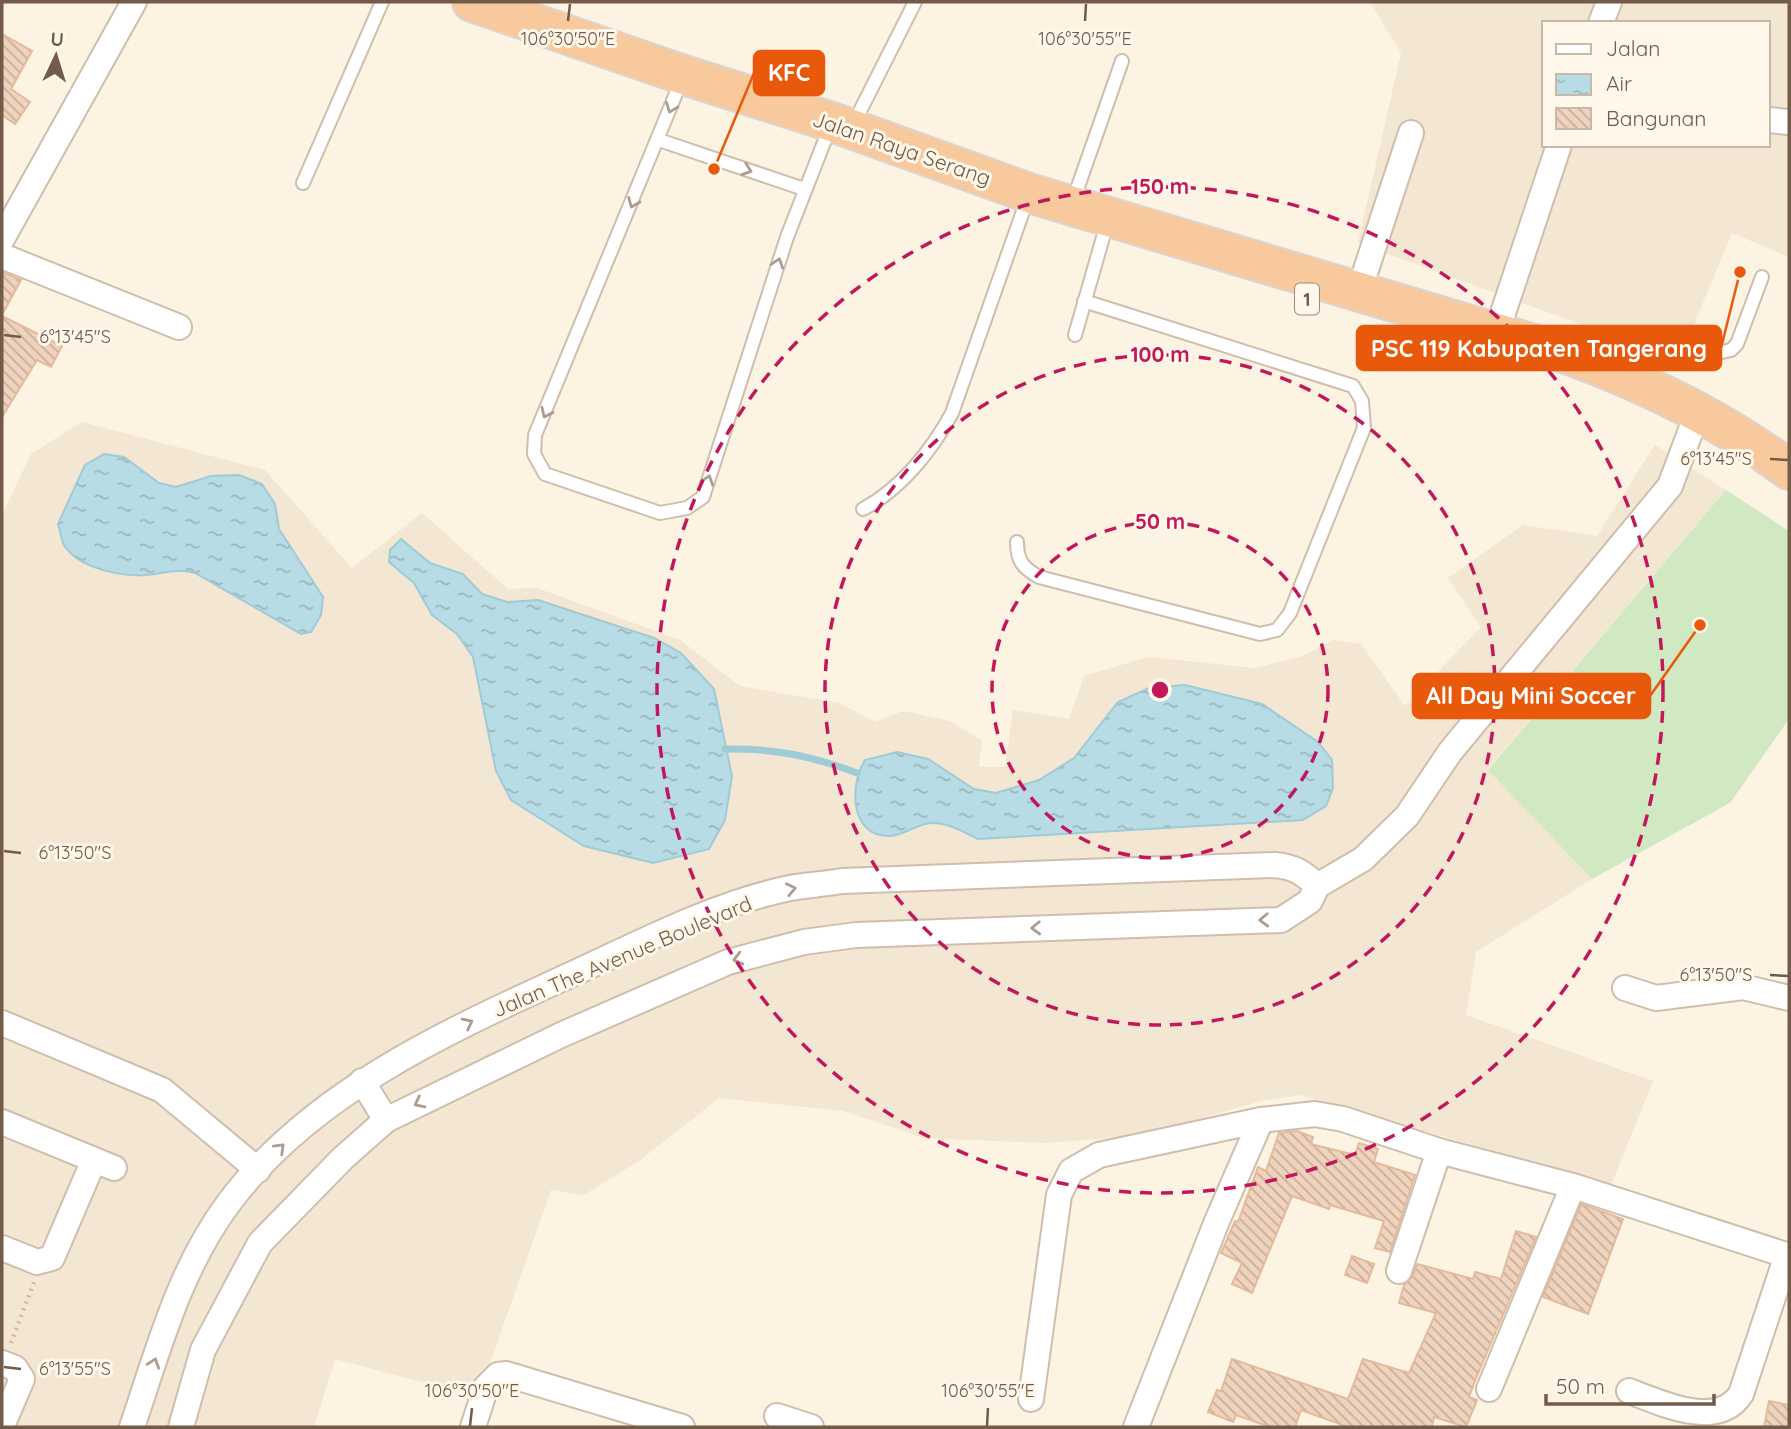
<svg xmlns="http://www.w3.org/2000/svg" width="1791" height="1429" viewBox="0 0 1791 1429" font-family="Quicksand,sans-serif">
	<defs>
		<pattern id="water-ripples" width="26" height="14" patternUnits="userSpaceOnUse" patternTransform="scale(1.75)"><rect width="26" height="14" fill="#b8dce5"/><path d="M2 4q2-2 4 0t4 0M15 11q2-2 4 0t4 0" fill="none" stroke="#9ab5bc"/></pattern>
		<pattern id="building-back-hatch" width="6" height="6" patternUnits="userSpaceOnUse" patternTransform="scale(1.75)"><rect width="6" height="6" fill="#f0d3bc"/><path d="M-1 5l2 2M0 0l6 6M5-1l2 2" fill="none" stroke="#c7ae9b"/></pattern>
	</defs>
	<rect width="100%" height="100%" fill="#fcf3e3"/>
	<g fill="#f3e6d2" fill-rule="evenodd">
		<path d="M1370 2H1789V257L1732 233 1679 360 1358 243 1401 53ZM1544 23H1768V145H1544Z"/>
		<path d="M82 422 265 470 352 568 422 513 508 589 537 588 680 640 740 686 839 703 875 722 903 711 950 721 982 741 979 767H1005L1013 710 1069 719 1084 676 1148 657 1255 668 1303 656 1334 640 1361 644 1405 706 1481 627 1448 578 1523 525 1597 536 1655 445 1726 490 1488 769 1592 879 1476 952 1466 1015 1653 1081 1611 1185 1300 1095 1261 1101 1141 1136 1044 1143 924 1138 843 1111 719 1098 639 1161 584 1195 551 1190 478 1397 335 1359 314 1427H2V515L31 454Z"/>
	</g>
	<path fill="#d0e9c2" d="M1726 490 1789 531V719L1730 803 1592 879 1488 770Z"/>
	<g fill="url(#water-ripples)" stroke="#9fcbd6" stroke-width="2">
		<path d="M104 454 124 457 159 483 176 487 211 476 239 475 262 484 275 504 279 529 323 597 321 615 311 632 301 634 195 573C176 568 165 573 146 575 121 577 78 568 64 545 61 539 60 530 58 524L85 465Z"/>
		<path d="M401 539 430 563 463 574 482 594 507 602 538 600 654 638 681 653 714 689 732 776 725 820 709 849 653 863 584 846 511 800 496 771 473 657 457 634 432 615 414 583 389 562 390 550Z"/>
		<path d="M1185 685 1262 704 1318 742 1332 760 1333 788 1326 806 1303 820 978 839C964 832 949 823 932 823 918 823 905 835 890 836 850 837 849 786 865 760L897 752 928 759 974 789 996 793 1039 780 1074 758 1118 702 1149 688Z"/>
	</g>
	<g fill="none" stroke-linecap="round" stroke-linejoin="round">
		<path stroke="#9fcbd6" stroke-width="7" d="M725 749C773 748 812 756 857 773"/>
	</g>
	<g fill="url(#building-back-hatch)" stroke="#e3bb9c" stroke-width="2">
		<path d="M2 34 32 51 11 89 30 102 15 124 2 115Z"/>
		<path d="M2 272 21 280 2 315Z"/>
		<path d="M2 316 62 346 51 367 37 360 2 417Z"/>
		<path d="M1297 1131 1313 1137 1311 1144 1355 1155 1359 1143 1378 1149 1374 1162 1415 1175 1390 1252 1375 1248 1384 1221 1330 1205 1329 1209 1292 1196 1252 1293 1232 1284 1242 1263 1221 1253 1235 1221 1238 1222 1258 1167 1266 1171 1279 1133Z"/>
		<path d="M1581 1204 1623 1219 1588 1314 1543 1297Z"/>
		<path d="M1516 1231 1536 1237 1476 1378 1469 1397 1477 1400 1466 1427 1434 1417 1432 1427H1348L1301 1410 1295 1427H1270L1236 1415 1233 1422 1208 1412 1217 1390 1221 1391 1232 1359 1348 1399 1363 1359 1409 1373 1436 1313 1399 1303 1404 1285 1413 1276 1417 1264 1473 1279 1475 1272 1501 1279Z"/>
		<path d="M1352 1256 1374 1264 1367 1283 1345 1275Z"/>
		<path d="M1769 1401 1789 1405V1427H1764Z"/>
	</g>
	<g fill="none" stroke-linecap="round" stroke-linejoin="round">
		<defs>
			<g id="service">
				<path d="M682 79 535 435 534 454 545 474 660 513 687 508 703 497 787 237 830 127"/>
				<path d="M852 127 915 2"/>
				<path d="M659 140 804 189"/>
				<path d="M303 183 382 2"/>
				<path d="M1073 201 1122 61"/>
				<path d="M1075 335 1108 220"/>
				<path d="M1631 377 1647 339 1652 335 1722 352 1731 350 1737 344 1762 277"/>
				<path d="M863 509C901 489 932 450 952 413L1028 197"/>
				<path d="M1017 542C1017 561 1023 568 1039 577L1260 634 1277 630 1290 613 1364 428 1362 401 1353 386 1084 301"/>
			</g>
			<g id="minor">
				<path d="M1601 23 1609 2"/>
				<path d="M1768 120 1789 122"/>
				<path d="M2 239 134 2"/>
				<path d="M2 256 179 327"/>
				<path d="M1359 291 1411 133"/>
				<path d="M1497 331 1559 145"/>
				<path d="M1625 988 1656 998 1743 987 1789 998"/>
				<path d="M2 1023 162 1090 258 1170"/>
				<path d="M362 1081 386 1120"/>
				<path d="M2 1122 114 1168"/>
				<path d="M2 1248 37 1262 52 1258 94 1160"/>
				<path d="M1399 1271 1439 1151"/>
				<path d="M2 1363 15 1368 22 1379 2 1426"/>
				<path d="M1489 1389 1573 1186"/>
				<path d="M1629 1391C1665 1405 1718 1429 1741 1394L1787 1255"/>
				<path d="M1031 1399 1059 1195 1071 1171 1099 1155 1261 1120 1315 1114 1343 1119 1439 1151 1573 1186 1789 1256"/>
				<path d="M777 1416 811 1427"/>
				<path d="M132 1427C158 1351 179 1270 228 1204 310 1093 446 1032 568 976 638 944 713 904 790 888 807 885 825 884 842 881L1275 865C1294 867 1303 872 1317 886"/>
				<path d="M181 1427 203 1350 260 1243 343 1158 386 1120 561 1035 728 962 804 942 856 935 1281 920 1310 901 1317 886 1363 859 1407 816 1450 752 1670 486 1691 430 1702 413"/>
				<path d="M473 1427 486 1387 498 1375 506 1374 682 1427"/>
				<path d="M1136 1427 1217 1221 1261 1120"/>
			</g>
			<path id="trunk" d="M472 2 684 75 832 122 1029 193 1567 354C1646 383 1721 419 1789 470"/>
		</defs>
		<use href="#service" stroke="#cfbead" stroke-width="16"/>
		<use href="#minor" stroke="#cfbead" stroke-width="28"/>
		<use href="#trunk" stroke="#dbd4d0" stroke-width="42"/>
		<path stroke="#d5b79f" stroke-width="4.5" stroke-dasharray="2 5" stroke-linecap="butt" d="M11 1343 34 1282"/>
		<use href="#service" stroke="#fff" stroke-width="12"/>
		<use href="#minor" stroke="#fff" stroke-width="24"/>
		<use href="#trunk" stroke="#f7c99c" stroke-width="38"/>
	</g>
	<defs><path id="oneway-chevron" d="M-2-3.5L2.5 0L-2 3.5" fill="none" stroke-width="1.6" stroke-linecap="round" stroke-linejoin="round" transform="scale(1.75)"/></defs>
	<g stroke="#ab9d92">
		<use href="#oneway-chevron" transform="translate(671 108) rotate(111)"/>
		<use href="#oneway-chevron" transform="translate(747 170) rotate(19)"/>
		<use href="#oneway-chevron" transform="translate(633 203) rotate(112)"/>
		<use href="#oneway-chevron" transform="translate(778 263) rotate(-72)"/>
		<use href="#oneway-chevron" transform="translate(546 413) rotate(115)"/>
		<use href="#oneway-chevron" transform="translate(708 480) rotate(-72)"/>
		<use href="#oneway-chevron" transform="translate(791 889) rotate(-12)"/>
		<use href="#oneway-chevron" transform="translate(1264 920) rotate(178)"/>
		<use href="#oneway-chevron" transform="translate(1036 928) rotate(178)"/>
		<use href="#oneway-chevron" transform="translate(738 959) rotate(165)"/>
		<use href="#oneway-chevron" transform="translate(468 1023) rotate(-27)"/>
		<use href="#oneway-chevron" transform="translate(419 1103) rotate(153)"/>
		<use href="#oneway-chevron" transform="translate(280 1148) rotate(-44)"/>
		<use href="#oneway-chevron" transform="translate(154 1363) rotate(-71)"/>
	</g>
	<path fill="none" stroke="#735b4a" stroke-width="2.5" d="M568 21 570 4M1085 21 1086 4M4 335 21 337M1770 459 1788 460M4 851 21 853M1770 975 1788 976M4 1367 21 1369M470 1426 472 1408M987 1426 988 1408"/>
	<g fill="none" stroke="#c2185b" stroke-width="3.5" stroke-dasharray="12 9">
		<circle cx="1160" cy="690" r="168"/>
		<circle cx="1160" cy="690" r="335"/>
		<circle cx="1160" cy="690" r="503"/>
	</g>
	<g text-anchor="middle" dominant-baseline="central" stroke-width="6" stroke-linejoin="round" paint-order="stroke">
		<rect fill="#fff7e9" stroke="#9d8a7a" stroke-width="2" x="1295" y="283.5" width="24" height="31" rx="5"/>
		<g font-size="19" font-weight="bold" fill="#735b4a">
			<text x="1307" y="299">1</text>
		</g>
		<g font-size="21" fill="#735b4a" stroke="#fff7e9">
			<text transform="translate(902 148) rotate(19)">Jalan Raya Serang</text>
			<text transform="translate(622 956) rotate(-23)">Jalan The Avenue Boulevard</text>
		</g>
	</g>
	<g font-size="18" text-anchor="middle" fill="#735b4a" stroke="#fff7e9" stroke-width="6" stroke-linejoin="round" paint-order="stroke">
		<text x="568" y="45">106°30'50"E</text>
		<text x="1085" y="45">106°30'55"E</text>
		<text x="75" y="343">6°13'45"S</text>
		<text x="1716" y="465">6°13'45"S</text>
		<text x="75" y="859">6°13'50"S</text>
		<text x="1716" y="981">6°13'50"S</text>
		<text x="75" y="1375">6°13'55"S</text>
		<text x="472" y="1397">106°30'50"E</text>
		<text x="988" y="1397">106°30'55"E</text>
	</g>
	<circle cx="1160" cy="690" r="10" fill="#c2185b" stroke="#fff7e9" stroke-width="3.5"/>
	<g font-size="21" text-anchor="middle" font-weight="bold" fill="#c2185b" stroke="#fff7e9" stroke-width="6" stroke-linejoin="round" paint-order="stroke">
		<text x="1160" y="194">150 m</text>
		<text x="1160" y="362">100 m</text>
		<text x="1160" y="529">50 m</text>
	</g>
	<path fill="none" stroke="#e8590c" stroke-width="2.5" d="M714 169L754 73M1740 272L1721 348M1700 625L1650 696"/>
	<g fill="#e8590c" stroke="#fff7e9" stroke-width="2.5">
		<circle cx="714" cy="169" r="7"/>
		<circle cx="1740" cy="272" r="7"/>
		<circle cx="1700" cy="625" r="7"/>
	</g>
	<g fill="#e8590c" stroke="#e8590c" stroke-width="2.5">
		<rect x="754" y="51" width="70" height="44" rx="7"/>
		<rect x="1357" y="326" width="364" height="44" rx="7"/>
		<rect x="1413" y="674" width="237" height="44" rx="7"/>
	</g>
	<g font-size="23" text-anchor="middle" font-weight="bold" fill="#fff">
		<text x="789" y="81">KFC</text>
		<text x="1539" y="357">PSC 119 Kabupaten Tangerang</text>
		<text x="1531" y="704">All Day Mini Soccer</text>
	</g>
	<rect width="1791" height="1429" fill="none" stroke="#735b4a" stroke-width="7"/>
	<rect x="1542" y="21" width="228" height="126" fill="#fff7e9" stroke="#c7b9a9" stroke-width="2"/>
	<rect x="1556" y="44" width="35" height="10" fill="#ffffff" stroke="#c7b9a9" stroke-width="2"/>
	<text x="1606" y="56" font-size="21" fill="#735b4a">Jalan</text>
	<rect x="1556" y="74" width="35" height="21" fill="url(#water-ripples)" stroke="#c7b9a9" stroke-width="2"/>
	<text x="1606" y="91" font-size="21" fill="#735b4a">Air</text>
	<rect x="1556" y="108" width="35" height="21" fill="url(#building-back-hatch)" stroke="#c7b9a9" stroke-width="2"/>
	<text x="1606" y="126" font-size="21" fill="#735b4a">Bangunan</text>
	<g transform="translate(56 56) rotate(4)" stroke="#fff7e9" stroke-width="5" paint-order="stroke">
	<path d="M0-5L12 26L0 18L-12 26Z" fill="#735b4a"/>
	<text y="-10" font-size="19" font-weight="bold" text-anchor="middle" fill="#735b4a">U</text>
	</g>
	<path d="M1546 1394v10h168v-10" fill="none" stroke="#735b4a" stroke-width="3.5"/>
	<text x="1556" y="1394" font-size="21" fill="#735b4a" stroke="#fff7e9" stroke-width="5" paint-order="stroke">50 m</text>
</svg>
